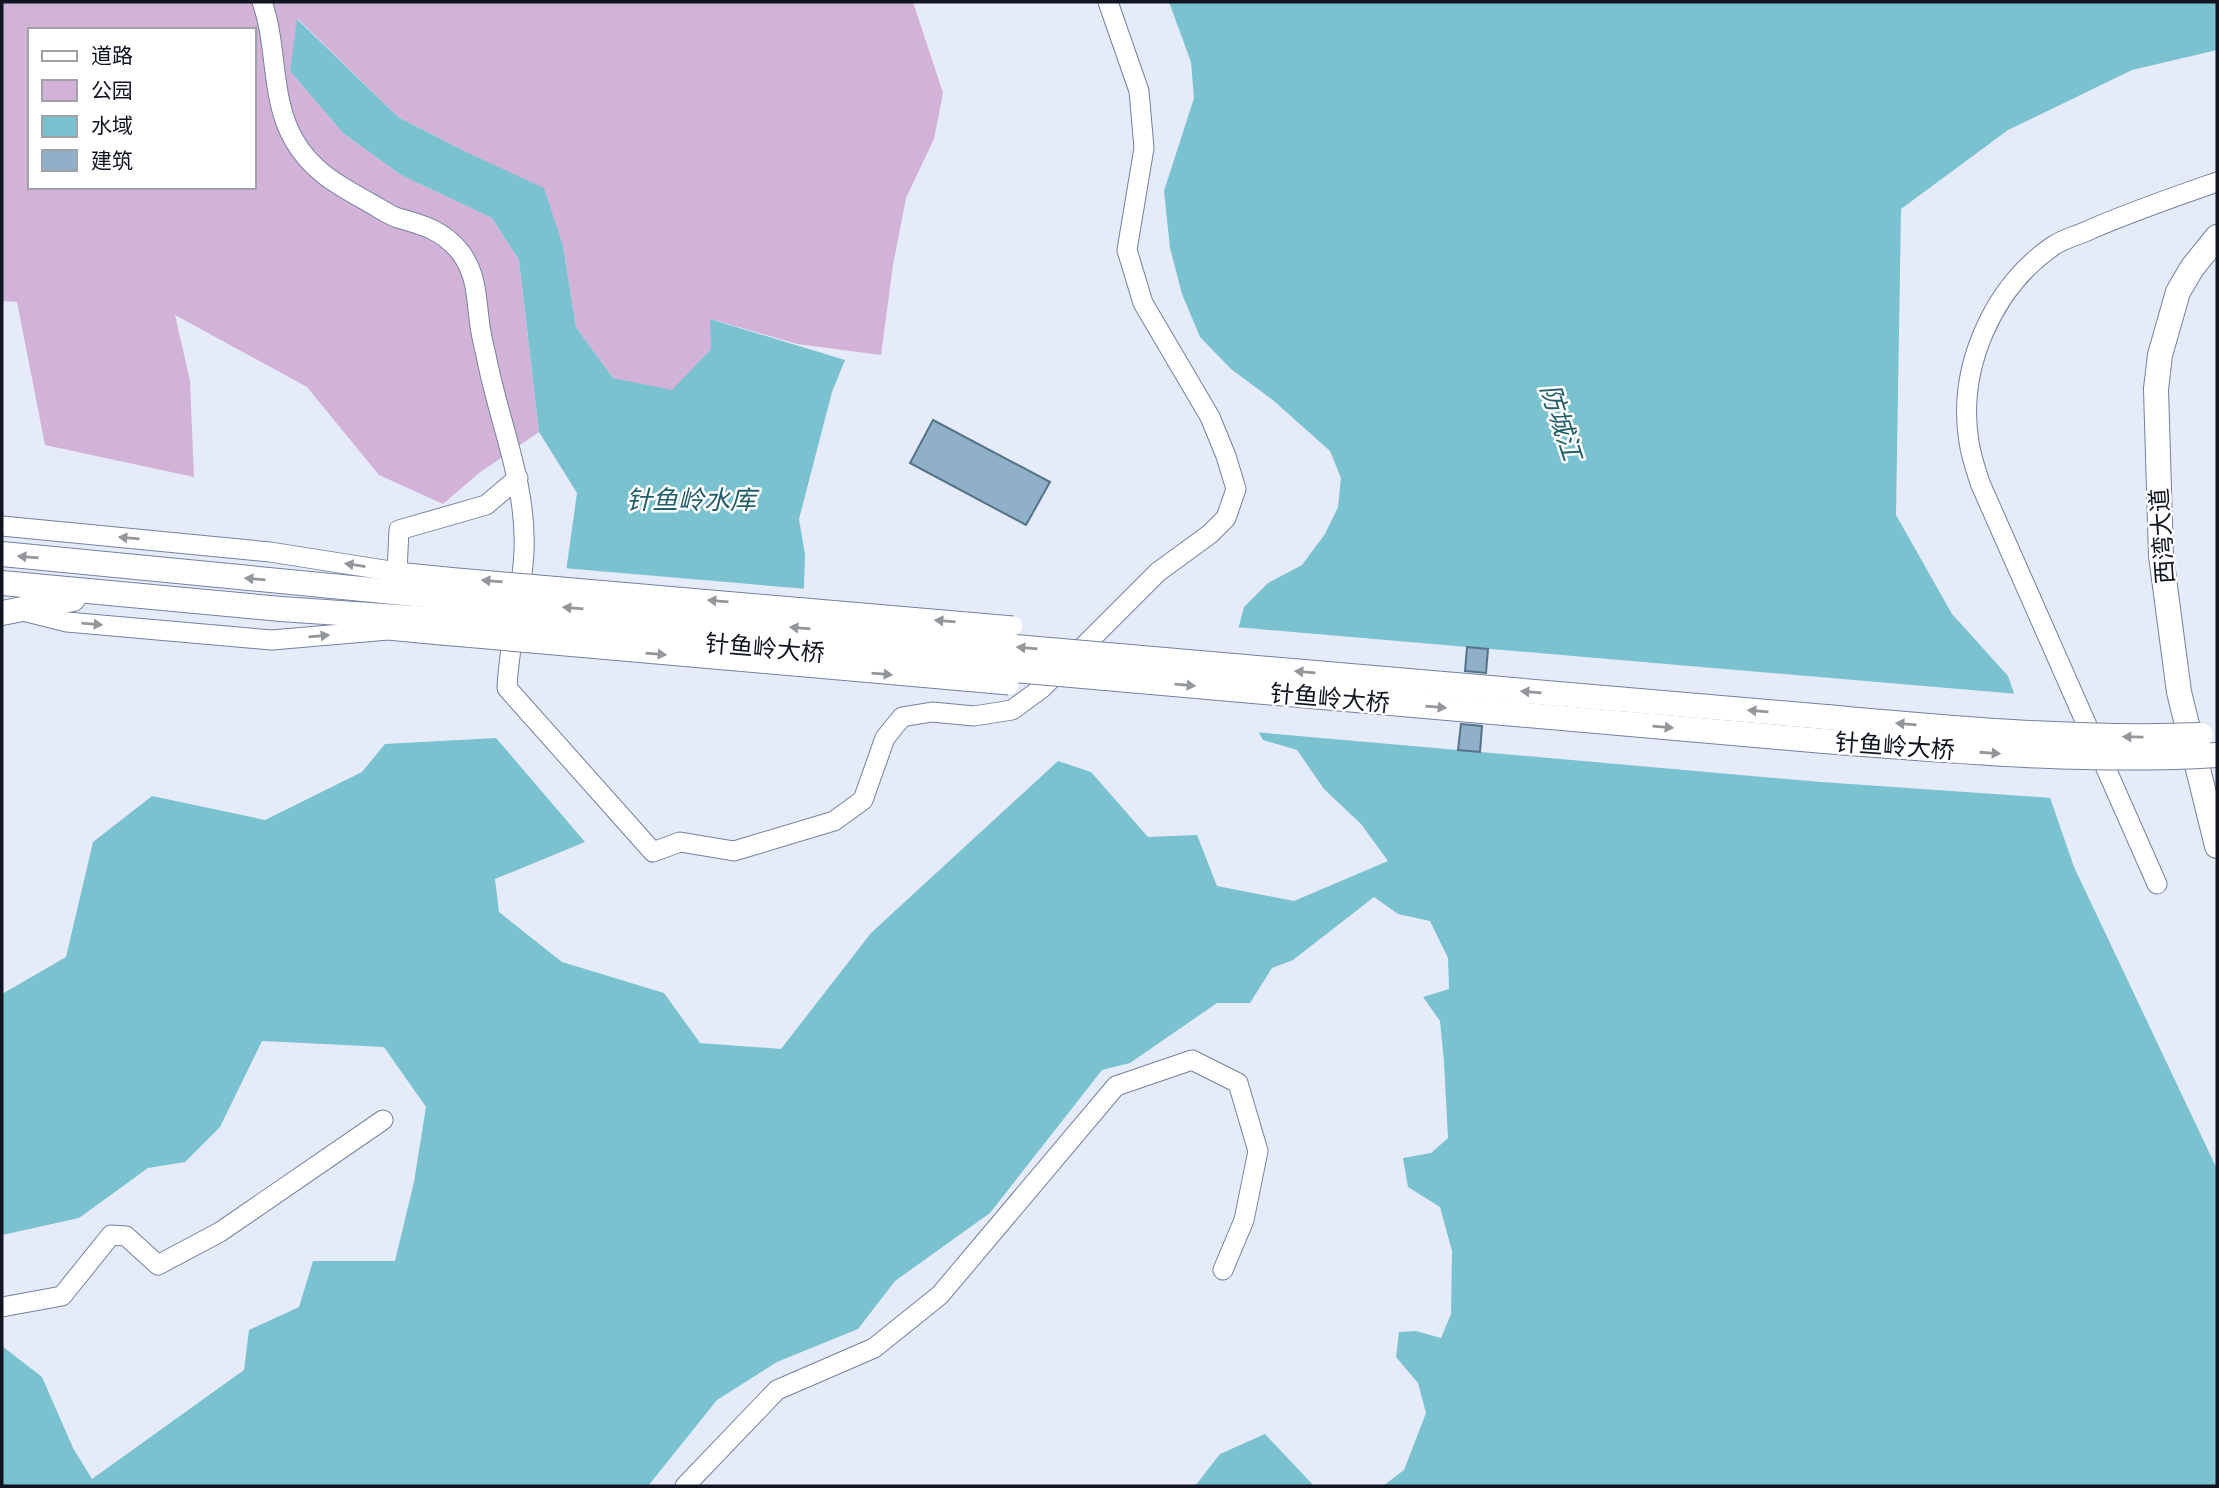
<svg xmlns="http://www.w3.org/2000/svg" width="2219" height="1488" viewBox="0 0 2219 1488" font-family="'Zilla Slab','Noto Sans SC',serif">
	<rect width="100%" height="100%" fill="#e5ebf9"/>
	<path fill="#d3b2d7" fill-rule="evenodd" d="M2 2H913L943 93 934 139 906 198 893 265 881 355 797 344 711 319V349L672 391 613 378 576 327 563 246 466 152 398 117 298 19 290 71 343 133 401 175 492 218 519 260 539 432 479 473 443 504 379 475 307 387 175 315 190 381 194 477 45 445 17 302 2 301ZM30 30H254V187H30Z"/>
	<g fill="#7ac2d0">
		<path d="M1169 2H2217V50L2132 70 2008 130 1901 209 1896 515 1952 614 2008 676 2074 867 2217 1169V1486H1383L1404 1470 1426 1413 1418 1383 1396 1357 1399 1332 1416 1331 1441 1338 1451 1314 1452 1251 1440 1207 1408 1187 1403 1158 1431 1153 1448 1138 1444 1062 1440 1021 1423 997 1449 989 1448 958 1430 921 1398 914 1374 897 1293 960 1272 968 1250 1003H1217L1130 1063 1102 1070 990 1213 895 1281 858 1329 777 1362 717 1400 648 1486H2V1346L42 1377 73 1448 92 1479 244 1370 249 1330 299 1307 313 1261H395L414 1182 426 1107 384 1047 262 1041 220 1127 185 1162 148 1168 79 1218 2 1235V994L66 957 93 842 152 796 265 820 362 772 385 744 496 738 585 842 495 879 499 912 562 962 664 993 700 1043 781 1049 871 933 1058 761 1091 772 1148 837 1197 835 1217 886 1294 901 1388 861 1361 824 1324 789 1297 750 1263 740 1226 675 1244 607 1268 583 1302 565 1325 534 1338 507 1341 478 1330 451 1274 401 1231 369 1200 337 1182 294 1170 248 1164 191 1194 98 1191 62Z"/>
		<path d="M297 19 398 117 466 152 544 188 563 246 576 327 613 378 672 390 711 349 710 319 845 360 832 392 799 519 805 555 803 618 562 600 577 493 539 432 519 260 492 218 401 175 343 133 290 71Z"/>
		<path d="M1265 1434 1314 1486H1195L1220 1454Z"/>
	</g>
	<g fill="#e5ebf9">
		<path d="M563 568 807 589 806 619 559 600Z"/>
		<path d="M1235 627 2018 694 2053 798 1821 782 1254 732 1222 676Z"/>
	</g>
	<g fill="#8fb0c7" stroke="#547389" stroke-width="2">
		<path d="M933 420 1050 482 1026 525 910 463Z"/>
		<path d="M1467 647 1488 649 1486 673 1465 671Z"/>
		<path d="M1461 724 1482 726 1480 752 1458 750Z"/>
	</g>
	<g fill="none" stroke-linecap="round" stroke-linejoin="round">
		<defs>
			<g id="minor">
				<path d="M262 2C278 46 270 99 294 140 312 172 340 186 370 203 379 208 389 215 398 218 424 225 444 231 461 253 476 274 476 294 479 318 480 330 483 343 486 355 498 420 527 483 524 551 522 597 509 642 507 688L653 852 680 842 734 851 834 821 863 800 885 738 902 717 932 712 974 716 1012 710 1042 688 1158 572 1210 534 1226 518 1236 489 1226 456 1210 417 1143 303 1127 250 1144 148 1139 91 1108 2"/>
				<path d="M2 526 270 552 397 572 446 577"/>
				<path d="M397 572 399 530 486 505 518 478"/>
				<path d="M23 611 67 622 272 640 388 630 441 635"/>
				<path d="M2157 884 1980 483C1976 470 1971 456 1969 442 1957 369 1992 288 2053 246 2063 239 2076 236 2087 231 2130 212 2174 197 2217 182"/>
				<path d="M2 1307 62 1296 111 1235 126 1236 158 1265 220 1232 383 1120"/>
				<path d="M685 1486 777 1390 874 1348 940 1295 1116 1086 1192 1060 1238 1083 1258 1151 1244 1220 1223 1270"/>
			</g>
			<g id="major">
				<path d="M2217 237 2192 268 2178 292 2160 355 2156 389 2161 556 2179 692 2217 846"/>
				<path d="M2 554 445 597"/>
				<path d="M2 583 281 609 443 620"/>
				<path d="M2 613 73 599"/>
				<path d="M1119 656 1826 717"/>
				<path d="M1117 679 1824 741"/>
			</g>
		</defs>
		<use href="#minor" stroke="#7481a0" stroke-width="21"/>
		<use href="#major" stroke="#7481a0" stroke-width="26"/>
		<use href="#minor" stroke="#fff" stroke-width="19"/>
		<use href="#major" stroke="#fff" stroke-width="24"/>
		<defs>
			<g id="minor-bridge">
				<path d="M446 577 1013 626"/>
				<path d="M441 635 1009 685"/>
			</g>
			<g id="major-bridge">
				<path d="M445 597 1119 656"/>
				<path d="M443 620 1117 679"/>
				<path d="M1826 717C1951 728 2076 740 2201 735"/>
				<path d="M1824 741C1955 751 2086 763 2217 755"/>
			</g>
		</defs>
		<use href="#minor-bridge" stroke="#7481a0" stroke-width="21" stroke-linecap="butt"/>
		<use href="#major-bridge" stroke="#7481a0" stroke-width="26" stroke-linecap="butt"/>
		<use href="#minor-bridge" stroke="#fff" stroke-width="19"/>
		<use href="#major-bridge" stroke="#fff" stroke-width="24"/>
	</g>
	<defs><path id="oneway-solid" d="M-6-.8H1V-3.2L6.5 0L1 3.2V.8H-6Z" transform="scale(1.75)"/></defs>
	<g fill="#93969b">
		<use href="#oneway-solid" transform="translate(129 538) rotate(-175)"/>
		<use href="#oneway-solid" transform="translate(28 557) rotate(-175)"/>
		<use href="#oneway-solid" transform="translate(355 565) rotate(-171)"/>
		<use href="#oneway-solid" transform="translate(255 579) rotate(-175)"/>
		<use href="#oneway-solid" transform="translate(492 581) rotate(-175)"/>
		<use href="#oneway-solid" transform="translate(718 601) rotate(-175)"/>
		<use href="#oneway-solid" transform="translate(573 608) rotate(-175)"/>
		<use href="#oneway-solid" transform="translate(945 621) rotate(-175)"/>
		<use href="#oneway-solid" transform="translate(92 624) rotate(5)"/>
		<use href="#oneway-solid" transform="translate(800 628) rotate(-175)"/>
		<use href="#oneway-solid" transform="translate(319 636) rotate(-5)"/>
		<use href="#oneway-solid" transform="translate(1027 648) rotate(-175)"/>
		<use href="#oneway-solid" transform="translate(656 654) rotate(5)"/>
		<use href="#oneway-solid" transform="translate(1305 672) rotate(-175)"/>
		<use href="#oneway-solid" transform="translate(882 674) rotate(5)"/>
		<use href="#oneway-solid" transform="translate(1185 685) rotate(5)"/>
		<use href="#oneway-solid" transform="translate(1531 692) rotate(-175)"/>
		<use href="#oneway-solid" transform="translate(1436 707) rotate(5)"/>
		<use href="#oneway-solid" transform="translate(1758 711) rotate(-175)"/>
		<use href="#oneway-solid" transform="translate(1906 724) rotate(-175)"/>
		<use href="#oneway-solid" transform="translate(1663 727) rotate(5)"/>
		<use href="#oneway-solid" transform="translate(2133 737) rotate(-179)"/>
		<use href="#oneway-solid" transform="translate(1990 753) rotate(4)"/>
	</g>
	<g text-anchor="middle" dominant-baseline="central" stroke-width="5" stroke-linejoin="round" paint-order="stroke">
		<g font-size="24" fill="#101521" stroke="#fff">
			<text transform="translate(2162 536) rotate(-94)">西湾大道</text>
			<text transform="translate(765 648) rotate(5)">针鱼岭大桥</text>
			<text transform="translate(1330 698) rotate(5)">针鱼岭大桥</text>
			<text transform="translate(1895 746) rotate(4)">针鱼岭大桥</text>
		</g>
		<g font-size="26" font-style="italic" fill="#235f69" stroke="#fff">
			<text transform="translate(1561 422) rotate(72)">防城江</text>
			<text x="691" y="500">针鱼岭水库</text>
		</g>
	</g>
	<rect width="2219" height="1488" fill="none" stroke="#101521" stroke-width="7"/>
	<rect x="28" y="28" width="228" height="161" fill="#ffffff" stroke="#9fa1a6" stroke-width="2"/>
	<rect x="42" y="51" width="35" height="10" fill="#ffffff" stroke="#9fa1a6" stroke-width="2"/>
	<text x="91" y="63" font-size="21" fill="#101521">道路</text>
	<rect x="42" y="80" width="35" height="21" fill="#d3b2d7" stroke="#9fa1a6" stroke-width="2"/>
	<text x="91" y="98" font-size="21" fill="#101521">公园</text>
	<rect x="42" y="116" width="35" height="21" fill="#7ac2d0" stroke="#9fa1a6" stroke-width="2"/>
	<text x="91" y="133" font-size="21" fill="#101521">水域</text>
	<rect x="42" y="150" width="35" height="21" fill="#8fb0c7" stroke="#9fa1a6" stroke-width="2"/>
	<text x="91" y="168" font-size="21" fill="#101521">建筑</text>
</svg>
